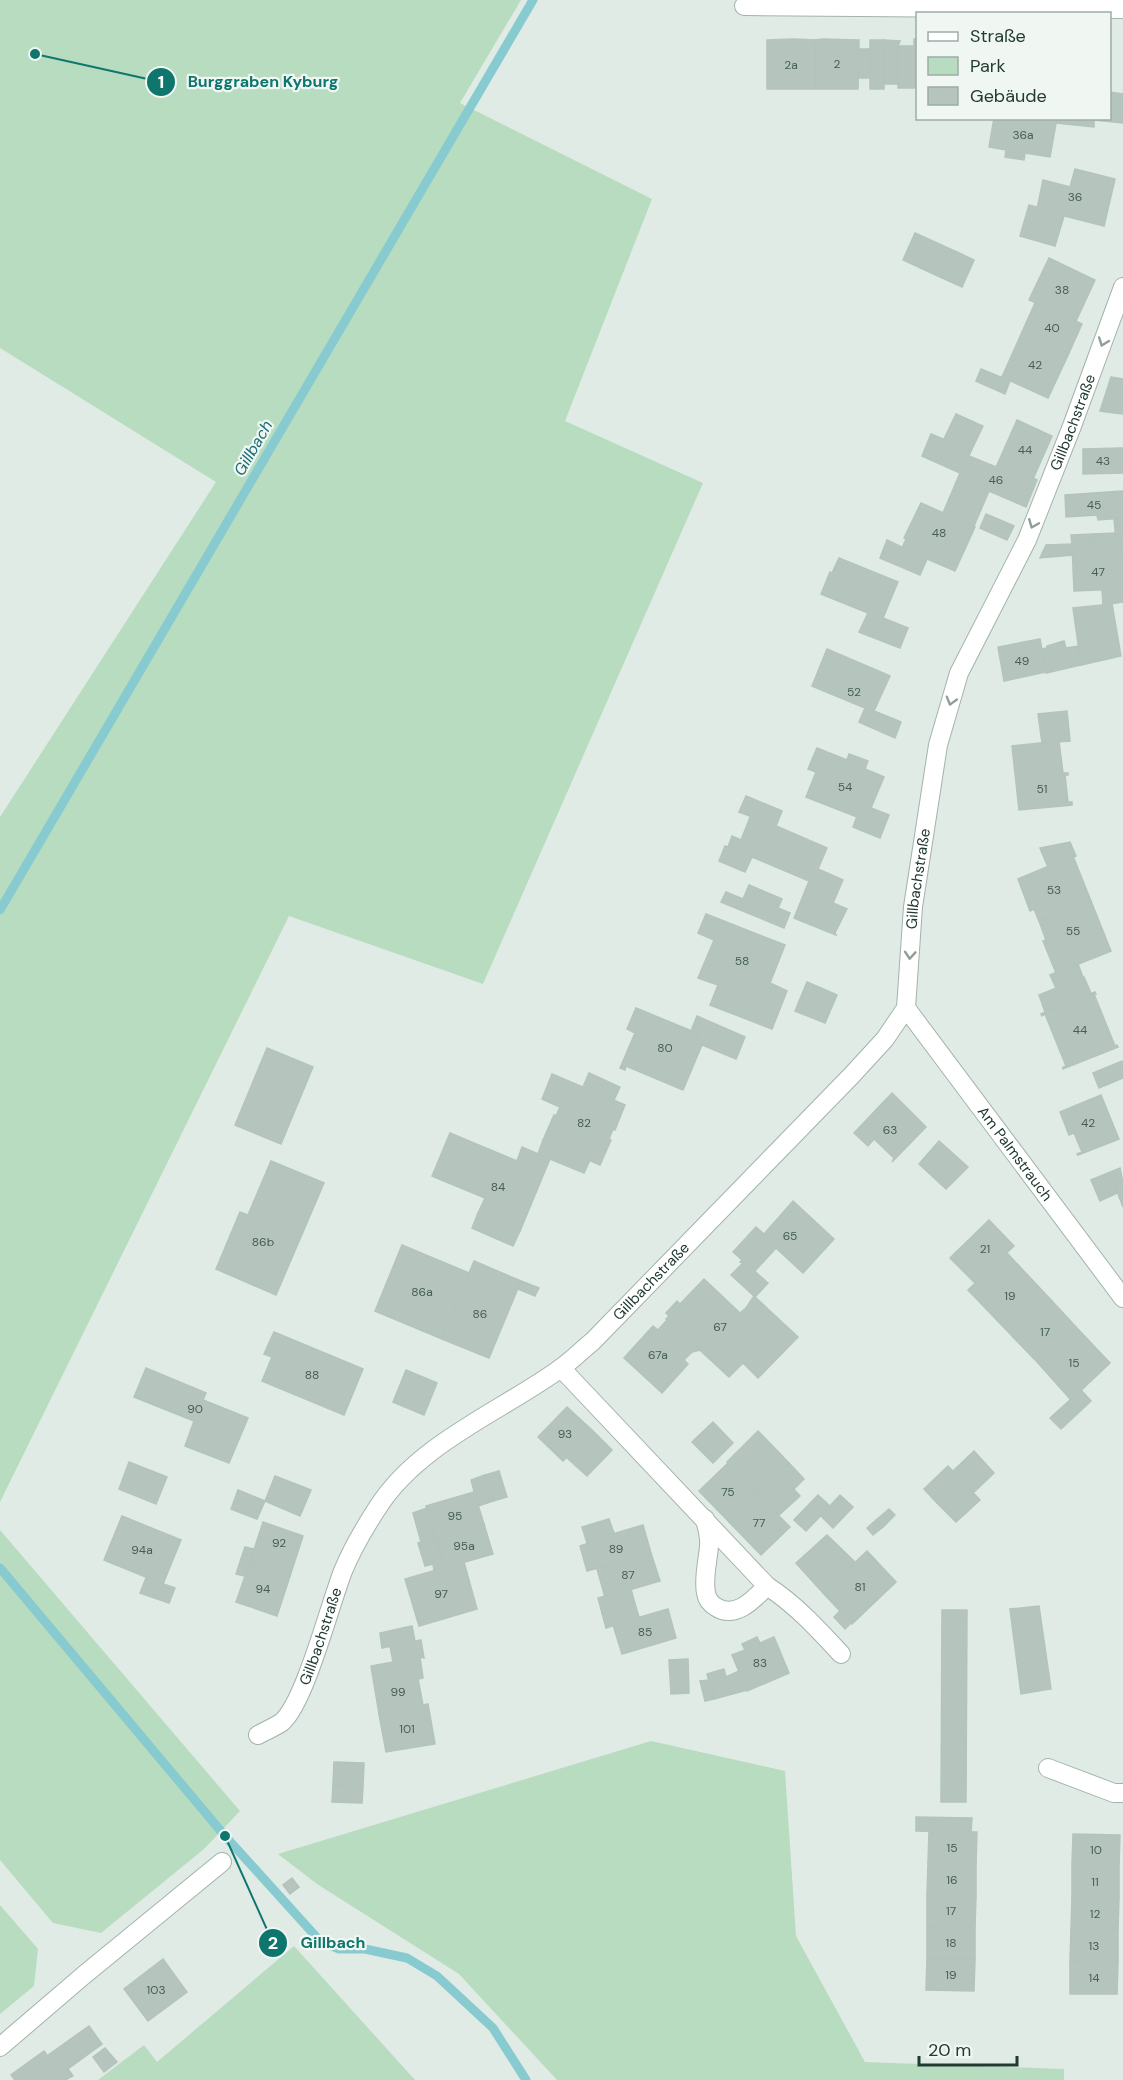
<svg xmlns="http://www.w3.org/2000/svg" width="1123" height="2080" viewBox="0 0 1123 2080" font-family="'DM Sans',sans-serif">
	<rect width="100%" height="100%" fill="#e0ebe5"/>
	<g fill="#b8dcbf">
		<path d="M0 0H521L460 103 652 199 565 421 703 483 483 984 289 916 0 1502V817L216 482 0 348Z"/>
		<path d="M0 1530 240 1811 204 1849 101 1933 53 1923 0 1860Z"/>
		<path d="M651 1741 785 1771 796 1936 865 2062 1064 2069V2080H557L459 1974 317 1884 278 1854Z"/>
		<path d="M0 1905 38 1949 34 1986 0 2014Z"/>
		<path d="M294 1946 415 2080H98L144 2045 157 2062Z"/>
	</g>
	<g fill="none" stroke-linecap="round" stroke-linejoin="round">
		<g stroke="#87cad0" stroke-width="9">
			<path d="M0 910 533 0"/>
			<path d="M0 1568 225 1836 320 1941 339 1949H365L407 1958 437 1976 493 2028 526 2080"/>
		</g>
	</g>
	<g fill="#b5c5be" stroke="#b2c4bb" stroke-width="1.5">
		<path d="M794 39 815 40V89H767V40Z"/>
		<path d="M823 39 859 40 858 89H815V40Z"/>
		<path d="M914 39H918L917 88H898V46H914Z"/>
		<rect x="870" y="40" width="14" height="49"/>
		<path d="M884 40 900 41 898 46V84H884Z"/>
		<path d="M859 49H870V78H858Z"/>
		<path d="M1110 92 1123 94V123L1094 120V127L1056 123 1057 118H1110Z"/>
		<path d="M994 118H1057L1050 157 1025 153 1024 160 1005 157 1006 150 989 147Z"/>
		<path d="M1075 169 1115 179 1104 226 1037 209 1043 180 1070 187Z"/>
		<path d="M1029 205 1037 207V209L1064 216 1055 246 1020 236Z"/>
		<path d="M915 233 955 251 942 278 903 260Z"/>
		<path d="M955 251 974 260 962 287 942 278Z"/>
		<path d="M1049 258 1095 280 1076 321 1029 300Z"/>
		<path d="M1035 303 1082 324 1069 353 1022 332Z"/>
		<path d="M1022 332 1069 353 1048 398 1002 377Z"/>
		<path d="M981 369 1010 381 1005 394 976 381Z"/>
		<path d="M1111 377 1123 379V414L1100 411Z"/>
		<path d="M956 414 983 426 971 451 944 439Z"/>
		<path d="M1017 420 1052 436 1033 479 998 463Z"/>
		<path d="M931 434 971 451 969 456 996 467 998 463 1037 480 1026 507 989 491 974 526 943 513 960 473 922 456Z"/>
		<path d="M1123 448V473L1083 474V449Z"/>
		<path d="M1123 491V518L1098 520 1097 515 1066 517 1065 495Z"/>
		<path d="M921 503 975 527 955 571 902 548 906 539 904 538Z"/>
		<path d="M986 514 1014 526 1007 540 980 528Z"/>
		<path d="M1123 518V541H1116L1114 519Z"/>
		<path d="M1115 533 1116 541 1093 543V534Z"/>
		<path d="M1093 534V543L1072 544 1071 535Z"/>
		<path d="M887 540 927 559 920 575 880 558Z"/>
		<path d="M1122 541 1123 589 1074 591 1072 544Z"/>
		<path d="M1072 544V555L1040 558 1046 545Z"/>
		<path d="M839 558 898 582 883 618 908 628 900 648 859 632 868 613 821 594 830 572 832 573Z"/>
		<path d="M1123 589V602L1103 605 1102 590Z"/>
		<path d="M1112 604 1121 656 1081 665 1073 608Z"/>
		<path d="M1040 639 1046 672 1004 681 998 647Z"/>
		<path d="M1064 641 1066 648 1078 646 1081 665 1046 673 1042 649 1047 648V646Z"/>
		<path d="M827 649 890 676 874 711 901 722 895 738 859 722 865 708 812 686Z"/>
		<path d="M1067 711 1070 741 1042 743 1038 714Z"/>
		<path d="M1059 741 1063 773H1068V775H1065L1068 802H1072V805L1019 810 1012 746Z"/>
		<path d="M817 748 847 760 849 754 868 761 865 769 884 777 868 815 859 811 857 817 806 797 816 772 808 769Z"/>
		<path d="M746 796 782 811 776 826 739 812Z"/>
		<path d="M871 808 889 815 880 838 853 827 859 811 868 815Z"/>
		<path d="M751 815 827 848 818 869 843 880 833 903 847 909 835 933 836 935 794 918 809 881 752 857 745 872 719 861 725 846 728 847 732 836 741 840Z"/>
		<path d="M1070 842 1076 856 1048 867 1040 848Z"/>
		<path d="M1073 856 1091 901 1039 921 1034 909 1030 911 1018 879Z"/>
		<path d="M749 885 782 899 778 908 790 913 784 928 721 902 726 892 743 899Z"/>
		<path d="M1091 901 1111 951 1056 973 1043 941 1046 940 1039 921Z"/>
		<path d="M706 914 785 945 770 983 787 991 772 1029 710 1005 718 985 698 978 714 940 698 933Z"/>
		<path d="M1078 964 1083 977 1056 988 1050 975Z"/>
		<path d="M1084 977 1091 993 1045 1012 1039 995Z"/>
		<path d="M807 982 837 995 825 1023 795 1011Z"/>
		<path d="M1095 992 1096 994H1094L1115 1046 1117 1045 1118 1047 1063 1069V1067L1066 1066 1045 1014 1042 1016 1041 1014Z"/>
		<path d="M636 1008 699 1034 695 1042 702 1045 683 1090 626 1066 625 1070 620 1068 635 1033 627 1029Z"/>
		<path d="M697 1016 745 1037 736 1059 695 1042 699 1034 691 1031Z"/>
		<path d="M267 1048 313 1067 281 1144 235 1125Z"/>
		<path d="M1122 1061 1123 1078 1099 1088 1093 1073Z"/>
		<path d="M589 1073 620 1087 614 1100 583 1087Z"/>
		<path d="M552 1074 625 1105 615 1130 613 1129 609 1139 611 1140 600 1165 543 1140 554 1115 556 1116 560 1107 542 1099Z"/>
		<path d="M892 1093 926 1127 892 1162 894 1158 874 1139 868 1146 854 1133Z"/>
		<path d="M1101 1095 1119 1139 1078 1155 1077 1154 1082 1152 1074 1133 1069 1135 1060 1112Z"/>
		<path d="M450 1133 517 1161 522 1147 550 1159 520 1231 478 1213 485 1198 432 1176Z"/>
		<path d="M543 1140 590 1160 584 1173 538 1154Z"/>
		<path d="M939 1141 968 1167 946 1189 919 1164Z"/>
		<path d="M271 1161 324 1183 276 1295 216 1269 240 1212 248 1215Z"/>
		<path d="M1120 1168 1123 1183 1115 1186 1117 1193 1100 1201 1091 1180Z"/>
		<path d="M1123 1183V1207L1115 1186Z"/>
		<path d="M793 1201 834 1239 803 1273 776 1248 754 1272 744 1262 742 1263 740 1262 742 1260 733 1252 756 1227 764 1234Z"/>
		<path d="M478 1213 520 1231 513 1246 472 1228Z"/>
		<path d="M989 1220 1014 1246 975 1283 950 1258Z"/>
		<path d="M402 1245 469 1273 442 1339 375 1311Z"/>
		<path d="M1007 1253 1052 1301 1013 1337 968 1290Z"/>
		<path d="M474 1261 521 1281 489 1358 442 1339Z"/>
		<path d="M744 1262 768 1283 755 1297 731 1275Z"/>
		<path d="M704 1279 740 1313 746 1308 773 1333 729 1377 666 1319 669 1316 666 1313 677 1301 680 1304Z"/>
		<path d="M521 1281 539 1288 535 1296 518 1289Z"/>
		<path d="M754 1296 798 1337 758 1378 743 1363 773 1333 746 1308Z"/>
		<path d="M1052 1301 1076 1327 1038 1363 1013 1337Z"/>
		<path d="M667 1320 700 1350 692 1352 684 1360 688 1364 662 1393 624 1358 653 1326 658 1330Z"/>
		<path d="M1076 1327 1110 1363 1071 1400 1038 1363Z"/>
		<path d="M274 1332 363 1369 344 1415 262 1381 272 1357 264 1354Z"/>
		<path d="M146 1368 206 1393 203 1400 248 1418 229 1463 185 1446 194 1421 134 1397Z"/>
		<path d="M406 1370 437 1383 424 1415 393 1402Z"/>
		<path d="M1081 1390 1091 1401 1061 1429 1050 1418Z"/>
		<path d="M567 1407 592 1430 563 1461 538 1437Z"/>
		<path d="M713 1422 733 1443 713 1463 692 1442Z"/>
		<path d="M592 1430 612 1450 587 1476 566 1457Z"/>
		<path d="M758 1431 789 1463 757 1494 727 1462Z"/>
		<path d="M974 1451 994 1473 973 1493 953 1471Z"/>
		<path d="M129 1462 167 1477 156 1504 119 1489Z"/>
		<path d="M728 1463 757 1494 729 1522 699 1491Z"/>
		<path d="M789 1463 804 1479 794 1489 787 1482 766 1502 757 1494Z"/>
		<path d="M948 1466 961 1480 937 1503 924 1489Z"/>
		<path d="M499 1471 507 1497 493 1501 485 1475Z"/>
		<path d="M485 1475 493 1501 478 1506 471 1480Z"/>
		<path d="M275 1476 311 1490 300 1516 265 1501Z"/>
		<path d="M961 1480 980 1500 966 1513 947 1493Z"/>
		<path d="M787 1482 800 1496 779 1515 766 1502Z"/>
		<path d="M238 1490 265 1501 257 1519 231 1509Z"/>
		<path d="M474 1492 484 1524 435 1538 426 1506Z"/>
		<path d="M947 1493 966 1513 956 1522 937 1503Z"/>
		<path d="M757 1494 790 1527 761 1555 729 1522Z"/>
		<path d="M818 1495 830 1506 806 1531 794 1520Z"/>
		<path d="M840 1495 853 1507 833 1528 821 1516Z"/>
		<path d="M427 1508 435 1538 421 1542 413 1513Z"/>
		<path d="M889 1509 895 1515 883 1527 876 1520Z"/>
		<path d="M122 1516 181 1540 163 1584 104 1560Z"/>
		<path d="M609 1519 614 1533 587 1543 582 1527Z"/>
		<path d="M876 1520 883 1527 873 1535 867 1528Z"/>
		<path d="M263 1522 303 1536 290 1576 250 1562Z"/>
		<path d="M484 1524 493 1554 444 1568 435 1538Z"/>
		<path d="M643 1525 651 1553 587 1571 580 1546 589 1543V1541Z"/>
		<path d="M827 1535 855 1562 823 1593 796 1563Z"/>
		<path d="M435 1538 444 1568 434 1570 433 1564 425 1566 418 1543Z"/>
		<path d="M245 1547 254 1549 250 1562 241 1559Z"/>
		<path d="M867 1551 896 1582 852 1624 851 1623 845 1629 834 1617 840 1611 823 1593Z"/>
		<path d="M651 1553 660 1581 605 1597 597 1569Z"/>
		<path d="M241 1559 250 1562 245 1576 236 1574Z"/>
		<path d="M250 1562 290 1576 277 1616 236 1602Z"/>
		<path d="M464 1562 477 1609 419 1626 405 1579Z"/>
		<path d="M146 1578 175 1588 169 1603 140 1593Z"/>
		<path d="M631 1589 635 1604 602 1613 598 1598Z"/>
		<path d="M635 1604 639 1617 606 1628 602 1613Z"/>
		<path d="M1039 1606 1051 1689 1021 1694 1010 1609Z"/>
		<path d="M668 1609 676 1638 622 1654 613 1625Z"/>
		<path d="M942 1610H967L966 1802H941Z"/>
		<path d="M412 1626 415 1641 382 1648 380 1633Z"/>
		<path d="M757 1637 760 1643 774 1637 789 1673 747 1691 732 1655 745 1650 742 1644Z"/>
		<path d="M421 1640 424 1658 420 1657 393 1662 390 1646Z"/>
		<path d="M420 1657 423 1678 418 1679 423 1705 379 1714 371 1666Z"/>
		<path d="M688 1659 689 1693 671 1694 669 1660Z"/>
		<path d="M724 1669 726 1677 739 1671 747 1690 714 1699 707 1674Z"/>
		<path d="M709 1680 714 1699 705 1701 700 1681Z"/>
		<path d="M428 1704 435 1744 386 1752 379 1714Z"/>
		<path d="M334 1762 364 1763 363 1787 333 1785Z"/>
		<path d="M333 1785 363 1787 362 1803 332 1802Z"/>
		<path d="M916 1817 972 1818 971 1832 916 1831Z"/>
		<path d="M929 1831 977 1832 976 1864 928 1863Z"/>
		<path d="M1073 1834 1120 1835 1119 1867 1072 1865Z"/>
		<path d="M928 1863 976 1864V1896L927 1895Z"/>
		<path d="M1072 1865 1119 1867V1898L1072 1897Z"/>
		<path d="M292 1878 299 1887 290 1894 283 1885Z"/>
		<path d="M927 1895 976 1896 975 1928 927 1927Z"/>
		<path d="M1072 1897 1119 1898 1118 1930 1071 1929Z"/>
		<path d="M927 1927 975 1928V1959H927Z"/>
		<path d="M1071 1929 1118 1930V1962L1070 1961Z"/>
		<path d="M163 1959 187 1992 148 2021 124 1989Z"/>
		<path d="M927 1959H975L974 1991 926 1990Z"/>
		<path d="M1070 1961 1118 1962 1117 1994H1070Z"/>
		<path d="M89 2026 102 2044 68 2069 73 2076 65 2080 47 2056Z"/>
		<path d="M105 2048 117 2062 104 2072 93 2057Z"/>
		<path d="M44 2051 65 2080H15L11 2075Z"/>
	</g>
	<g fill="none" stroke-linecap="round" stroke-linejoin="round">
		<defs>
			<g id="street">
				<path d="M744 6 1123 9"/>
				<path id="s1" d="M906 1008 1123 1298"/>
				<path d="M561 1368 767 1586C795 1604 818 1629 841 1654"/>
				<path d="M705 1519C707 1528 710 1537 709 1546 708 1561 703 1578 706 1593 707 1599 711 1604 716 1607 736 1620 755 1598 767 1586"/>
				<path id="s2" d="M258 1735C265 1731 275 1727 282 1722 305 1702 330 1604 343 1571 352 1549 365 1527 378 1507 419 1443 502 1411 561 1368 572 1360 582 1350 593 1341L852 1075 885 1039 906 1008 913 907 938 745 959 673 1027 540 1072 426 1123 287"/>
				<path d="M1048 1768 1114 1793H1123"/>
				<path d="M0 2047 84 1975 222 1862"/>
			</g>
		</defs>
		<use href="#street" stroke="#a3b3ac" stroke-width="20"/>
		<use href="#street" stroke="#fff" stroke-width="18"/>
	</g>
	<defs><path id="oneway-chevron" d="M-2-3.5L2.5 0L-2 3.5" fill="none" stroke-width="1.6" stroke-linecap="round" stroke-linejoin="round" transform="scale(1.5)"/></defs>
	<g stroke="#909d98">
		<use href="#oneway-chevron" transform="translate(1103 342) rotate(110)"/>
		<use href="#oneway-chevron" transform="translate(1033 524) rotate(112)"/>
		<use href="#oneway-chevron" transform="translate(951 701) rotate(106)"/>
		<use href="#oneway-chevron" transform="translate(910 955) rotate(94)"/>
	</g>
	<g text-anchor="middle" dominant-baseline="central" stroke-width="4.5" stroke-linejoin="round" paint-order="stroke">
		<g font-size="12" fill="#465e55">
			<text x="837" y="64">2</text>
			<text x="791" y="65">2a</text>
			<text x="1023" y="135">36a</text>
			<text x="1075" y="197">36</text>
			<text x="1062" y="290">38</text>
			<text x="1052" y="328">40</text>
			<text x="1035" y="365">42</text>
			<text x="1025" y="450">44</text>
			<text x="1103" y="461">43</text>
			<text x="996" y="480">46</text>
			<text x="1094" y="505">45</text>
			<text x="939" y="533">48</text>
			<text x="1098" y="572">47</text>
			<text x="1022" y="661">49</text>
			<text x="854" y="692">52</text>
			<text x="845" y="787">54</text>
			<text x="1042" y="789">51</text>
			<text x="1054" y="890">53</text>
			<text x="1073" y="931">55</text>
			<text x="742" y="961">58</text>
			<text x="1080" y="1030">44</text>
			<text x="665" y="1048">80</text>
			<text x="584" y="1123">82</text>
			<text x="1088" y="1123">42</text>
			<text x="890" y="1130">63</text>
			<text x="498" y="1187">84</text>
			<text x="790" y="1236">65</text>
			<text x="263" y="1242">86b</text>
			<text x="985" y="1249">21</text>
			<text x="422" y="1292">86a</text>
			<text x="1010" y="1296">19</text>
			<text x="480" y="1314">86</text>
			<text x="720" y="1327">67</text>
			<text x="1045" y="1332">17</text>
			<text x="658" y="1355">67a</text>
			<text x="1074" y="1363">15</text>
			<text x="312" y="1375">88</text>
			<text x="195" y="1409">90</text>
			<text x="565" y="1434">93</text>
			<text x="728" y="1492">75</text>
			<text x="455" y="1516">95</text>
			<text x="759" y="1523">77</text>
			<text x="279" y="1543">92</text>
			<text x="464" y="1546">95a</text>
			<text x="616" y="1549">89</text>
			<text x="142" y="1550">94a</text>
			<text x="628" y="1575">87</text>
			<text x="860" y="1587">81</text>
			<text x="263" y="1589">94</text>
			<text x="441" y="1594">97</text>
			<text x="645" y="1632">85</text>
			<text x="760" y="1663">83</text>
			<text x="398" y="1692">99</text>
			<text x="407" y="1729">101</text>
			<text x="952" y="1848">15</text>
			<text x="1096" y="1850">10</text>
			<text x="952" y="1880">16</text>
			<text x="1095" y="1882">11</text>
			<text x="951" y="1911">17</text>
			<text x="1095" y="1914">12</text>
			<text x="951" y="1943">18</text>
			<text x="1094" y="1946">13</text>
			<text x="951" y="1975">19</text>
			<text x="1094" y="1978">14</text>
			<text x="156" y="1990">103</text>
		</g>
		<g font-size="15" fill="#213b32" stroke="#f0f7f3">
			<text stroke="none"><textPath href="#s2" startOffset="1611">Gillbachstraße</textPath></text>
			<text stroke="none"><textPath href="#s2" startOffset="1125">Gillbachstraße</textPath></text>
			<text stroke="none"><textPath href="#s1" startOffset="182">Am Palmstrauch</textPath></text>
			<text stroke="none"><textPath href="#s2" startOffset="621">Gillbachstraße</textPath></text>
			<text stroke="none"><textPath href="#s2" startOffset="122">Gillbachstraße</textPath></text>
		</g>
		<g font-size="16" font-style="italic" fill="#1b6d76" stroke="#f0f7f3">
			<text transform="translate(253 448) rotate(-60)">Gillbach</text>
		</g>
	</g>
	<path fill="none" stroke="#0f766e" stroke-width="2" d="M35 54L161 82M225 1836L273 1943"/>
	<g fill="#0f766e" stroke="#f0f7f3" stroke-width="2">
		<circle cx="35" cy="54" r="6"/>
		<circle cx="225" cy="1836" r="6"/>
		<circle cx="161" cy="82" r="15"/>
		<circle cx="273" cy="1943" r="15"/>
	</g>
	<g font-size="18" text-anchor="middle" font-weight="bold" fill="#fff">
		<text x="161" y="88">1</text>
		<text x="273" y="1949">2</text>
	</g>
	<g font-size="16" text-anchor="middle" font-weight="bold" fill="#0f766e" stroke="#f0f7f3" stroke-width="4.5" stroke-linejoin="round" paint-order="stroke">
		<text x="263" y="87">Burggraben Kyburg</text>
		<text x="333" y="1948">Gillbach</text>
	</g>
	<rect x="916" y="12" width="195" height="108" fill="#f0f7f3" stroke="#9daca6" stroke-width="1.5"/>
	<rect x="928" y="32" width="30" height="9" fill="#ffffff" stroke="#9daca6" stroke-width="1.5"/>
	<text x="970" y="42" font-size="18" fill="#213b32">Straße</text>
	<rect x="928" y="57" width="30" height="18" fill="#b8dcbf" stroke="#9daca6" stroke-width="1.5"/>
	<text x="970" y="72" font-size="18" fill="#213b32">Park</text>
	<rect x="928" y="87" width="30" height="18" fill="#b5c5be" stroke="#9daca6" stroke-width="1.5"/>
	<text x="970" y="102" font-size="18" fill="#213b32">Gebäude</text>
	<path d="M919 2056v9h98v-9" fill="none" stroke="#213b32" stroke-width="3"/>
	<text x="928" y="2056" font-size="18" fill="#213b32" stroke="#f0f7f3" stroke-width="4.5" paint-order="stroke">20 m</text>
</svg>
